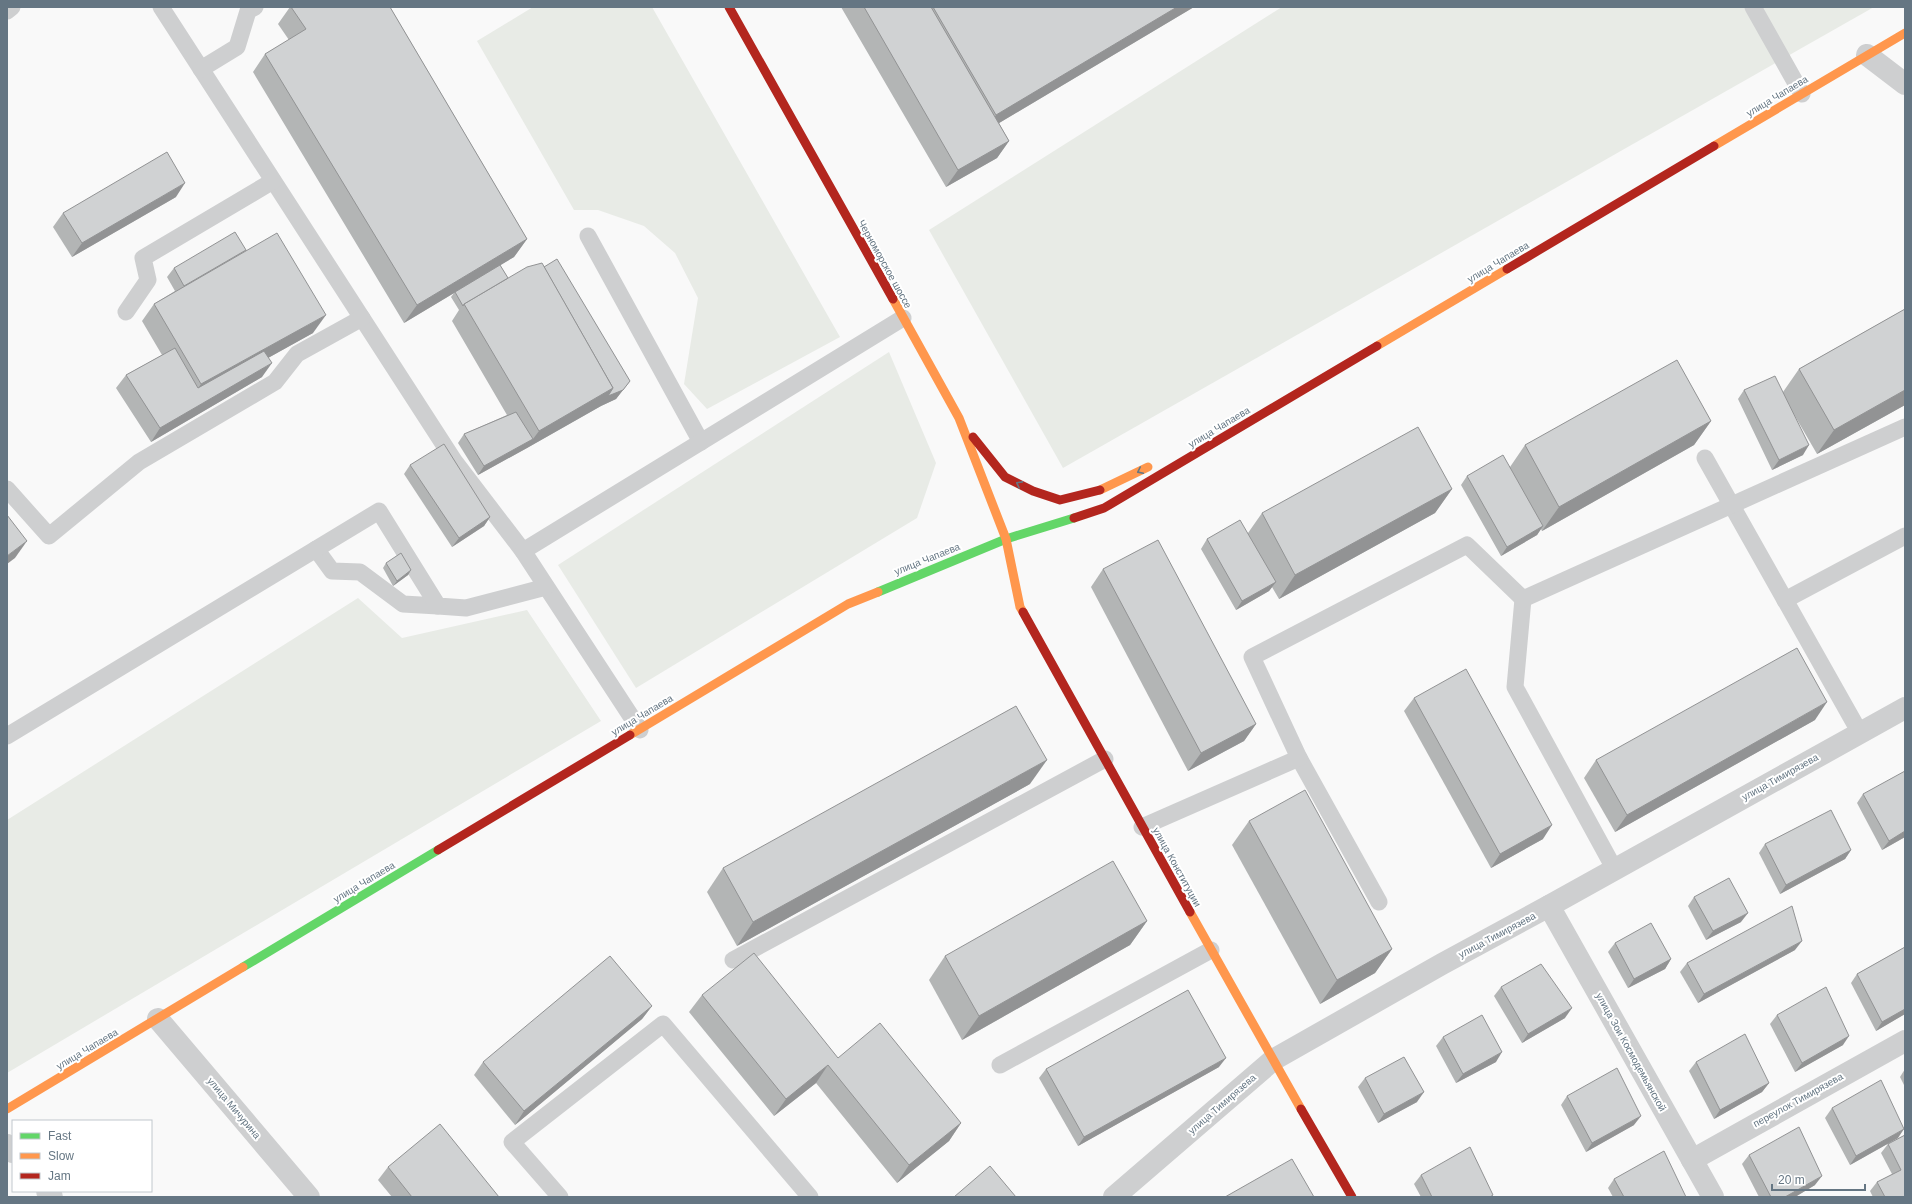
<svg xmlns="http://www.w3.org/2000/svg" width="1912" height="1204" viewBox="0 0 1912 1204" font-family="Arial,sans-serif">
	<rect width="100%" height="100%" fill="#f9f9f9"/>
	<g fill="#e8ebe6">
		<path d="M533 7H652L840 337 707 409 684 384 698 298 675 253 644 226 598 210H574L477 41Z"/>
		<path d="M1282 7H1874L1063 468 929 230Z"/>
		<path d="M889 352 936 463 917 518 636 688 558 565Z"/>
		<path d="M358 598 402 638 527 610 601 721 7 1073V820Z"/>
	</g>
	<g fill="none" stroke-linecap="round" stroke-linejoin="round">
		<g stroke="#cecfd0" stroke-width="17">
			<path d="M161 7 455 462 523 551"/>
			<path d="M1753 7 1802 94"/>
			<path d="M7 11 12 7"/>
			<path d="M201 69 237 47 248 11 255 7"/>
			<path d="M588 236 701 442"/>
			<path d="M126 312 148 280 143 258 273 181"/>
			<path d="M1705 458 1860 733"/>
			<path d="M7 489 49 536 139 462 275 382 297 354 362 318"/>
			<path d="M316 549 332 571 360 572 403 604 438 606"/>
			<path d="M1523 599 1515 687 1615 870"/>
			<path d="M1785 600 1905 536"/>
			<path d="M640 730 523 551 903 318"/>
			<path d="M7 736 379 511 438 606 466 608 546 587"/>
			<path d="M1299 758 1379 902"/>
			<path d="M1142 827 1299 758 1252 657 1467 545 1523 599 1905 427"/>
			<path d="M733 960 1105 759"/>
			<path d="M1000 1065 1211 950"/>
			<path d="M560 1197 512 1142 663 1024 810 1197"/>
		</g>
		<g stroke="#cecfd0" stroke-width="22">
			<path d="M1867 55 1905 84"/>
			<path d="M1549 906 1713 1197"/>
			<path d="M158 1019 309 1197"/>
			<path d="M7 1145 13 1152"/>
			<path d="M1692 1160 1905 1041"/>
			<path d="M47 1191 52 1197"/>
			<path d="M1114 1197 1273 1060 1442 964 1549 906 1905 708"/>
		</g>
		<g stroke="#63d668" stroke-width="9">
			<path d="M878 592 1006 539 1074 518"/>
			<path d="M243 967 438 850"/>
		</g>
		<g stroke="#ff974d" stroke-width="9">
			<path d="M1714 146 1905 33"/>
			<path d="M893 299 959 418 1006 539 1020 607 1023 612"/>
			<path d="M1377 346 1507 269"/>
			<path d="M1100 490 1148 467"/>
			<path d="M630 735 848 604 878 592"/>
			<path d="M1190 912 1301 1109"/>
			<path d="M7 1109 243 967"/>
		</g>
		<g stroke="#b3261e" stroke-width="9">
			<path d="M729 7 893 299"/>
			<path d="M1507 269 1714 146"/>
			<path d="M973 437 1005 477 1033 491 1060 500 1100 490"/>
			<path d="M1074 518 1104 508 1377 346"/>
			<path d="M1023 612 1190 912"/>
			<path d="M438 850 630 735"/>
			<path d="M1301 1109 1352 1197"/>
		</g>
	</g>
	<g fill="#b3b5b5">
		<path d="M290 7H390L527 239 514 257 500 265 508 278 623 390 616 399 601 406 527 448 478 475 458 443 464 434 507 415 452 321 459 310 451 297 454 293 404 323 253 72 265 54 289 40 278 24Z"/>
		<path d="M841 7H1194L999 123 1009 141 997 158 946 187Z"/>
		<path d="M176 197 72 257 53 227 63 213Z"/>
		<path d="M246 250 313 333 268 358 262 377 151 442 116 388 126 375 162 355 142 321 154 304 175 291 167 277 174 268Z"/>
		<path d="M1905 309V405L1817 454 1792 411 1803 455 1772 470 1738 399 1744 390 1783 392 1799 369Z"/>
		<path d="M1711 421 1694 445 1542 531 1541 529 1537 535 1501 556 1461 485 1467 476 1510 467 1525 445Z"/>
		<path d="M410 465 490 517 484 526 452 547 404 474Z"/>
		<path d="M1452 489 1435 513 1279 599 1272 587 1269 591 1236 610 1201 549 1207 539 1248 533 1262 513Z"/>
		<path d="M386 563 411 570 408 575 393 586 383 568Z"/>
		<path d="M1103 569 1256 724 1244 741 1188 771 1091 587Z"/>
		<path d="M1414 698 1543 839 1491 868 1404 711Z"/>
		<path d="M1815 720 1615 832 1584 778 1596 760Z"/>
		<path d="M1030 784 737 946 707 892 723 868Z"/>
		<path d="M1863 794 1905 837 1882 850 1857 803Z"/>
		<path d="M1249 821 1392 949 1375 973 1320 1004 1232 845Z"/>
		<path d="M1765 844 1851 850 1845 859 1780 894 1759 853Z"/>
		<path d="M1694 897 1741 922 1706 940 1688 906Z"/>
		<path d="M1147 921 1130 945 962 1040 929 980 945 956Z"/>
		<path d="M1615 943 1671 959 1665 969 1628 988 1608 952Z"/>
		<path d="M1905 947V1014L1876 1031 1851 983 1857 974Z"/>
		<path d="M1795 950 1698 1003 1680 972 1687 963Z"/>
		<path d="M1501 987 1565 1018 1522 1043 1494 996Z"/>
		<path d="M702 995 838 1058 961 1123 949 1141 897 1183 816 1083 774 1116 689 1012Z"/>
		<path d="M652 1006 642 1019 515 1125 474 1075 483 1062Z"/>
		<path d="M1777 1015 1843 1045 1795 1072 1770 1024Z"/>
		<path d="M1443 1037 1496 1062 1456 1083 1436 1046Z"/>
		<path d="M1696 1062 1769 1083 1762 1092 1714 1119 1689 1071Z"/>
		<path d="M1219 1067 1078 1146 1039 1078 1046 1069Z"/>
		<path d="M1905 1069V1087L1900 1077Z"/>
		<path d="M1365 1078 1417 1102 1378 1123 1358 1087Z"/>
		<path d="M1567 1096 1634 1125 1586 1152 1561 1105Z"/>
		<path d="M1832 1108 1898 1138 1850 1165 1825 1118Z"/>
		<path d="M1905 1135V1197H1873L1870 1191 1877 1182 1892 1174 1881 1153 1888 1144Z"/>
		<path d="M1749 1155 1815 1185 1795 1197H1759L1742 1164Z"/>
		<path d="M388 1167 499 1197H392L378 1180Z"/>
		<path d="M1421 1175 1492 1197H1421L1414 1184Z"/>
		<path d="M1614 1179 1686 1197H1613L1608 1188Z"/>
	</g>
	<g fill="#929394">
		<path d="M1177 7H1194L984 132 996 115Z"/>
		<path d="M1009 141 997 158 946 187 958 170Z"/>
		<path d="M185 183 176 197 72 257 82 243Z"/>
		<path d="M527 239 514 257 404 323 417 305Z"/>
		<path d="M326 315 313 333 189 402 201 384Z"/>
		<path d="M272 363 262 377 151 442 160 428Z"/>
		<path d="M630 381 616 399 601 406 527 448 478 475 484 466 533 439 539 431 613 388Z"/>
		<path d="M1905 390V405L1817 454 1834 430Z"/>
		<path d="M1711 421 1694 445 1542 531 1559 507Z"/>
		<path d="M1809 445 1803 455 1772 470 1779 460Z"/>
		<path d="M1452 489 1435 513 1279 599 1295 575Z"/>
		<path d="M490 517 484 526 452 547 459 538Z"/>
		<path d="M1543 526 1537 535 1501 556 1507 547Z"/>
		<path d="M27 541 15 558 7 564V556Z"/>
		<path d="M411 570 408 575 393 586 397 581Z"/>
		<path d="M1276 582 1269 591 1236 610 1242 601Z"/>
		<path d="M1827 702 1815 720 1615 832 1627 815Z"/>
		<path d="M1256 724 1244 741 1188 771 1201 753Z"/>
		<path d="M1047 760 1030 784 737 946 753 922Z"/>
		<path d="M1552 825 1543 839 1491 868 1500 854Z"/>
		<path d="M1905 831V837L1882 850 1889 841Z"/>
		<path d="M1851 850 1845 859 1780 894 1786 885Z"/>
		<path d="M1748 913 1741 922 1706 940 1713 931Z"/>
		<path d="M1147 921 1130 945 962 1040 979 1016Z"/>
		<path d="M1802 941 1795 950 1698 1003 1704 994Z"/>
		<path d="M1392 949 1375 973 1320 1004 1337 980Z"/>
		<path d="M1671 959 1665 969 1628 988 1634 979Z"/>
		<path d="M652 1006 642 1019 515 1125 524 1111Z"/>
		<path d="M1572 1008 1565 1018 1522 1043 1528 1034Z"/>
		<path d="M1905 1009V1014L1876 1031 1882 1022Z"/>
		<path d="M1849 1036 1843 1045 1795 1072 1802 1063Z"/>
		<path d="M1502 1052 1496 1062 1456 1083 1463 1074Z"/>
		<path d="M1226 1058 1219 1067 1078 1146 1084 1137Z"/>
		<path d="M828 1065 816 1083 774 1116 786 1099Z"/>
		<path d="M1769 1083 1762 1092 1714 1119 1720 1110Z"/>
		<path d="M1424 1092 1417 1102 1378 1123 1384 1114Z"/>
		<path d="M1641 1116 1634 1125 1586 1152 1592 1143Z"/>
		<path d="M961 1123 949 1141 897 1183 909 1165Z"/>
		<path d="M1904 1129 1898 1138 1850 1165 1856 1156Z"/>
		<path d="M1822 1176 1815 1185 1795 1197H1785Z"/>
	</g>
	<g fill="#d0d2d3" stroke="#929394">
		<path d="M291 7H390L527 239 417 305 265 54 306 29Z"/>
		<path d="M864 7H931L1009 141 958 170Z"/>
		<path d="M933 7H1177L996 115Z"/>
		<path d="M167 152 185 183 82 243 63 213Z"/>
		<path d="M235 232 246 250 184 286 174 268Z"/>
		<path d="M277 233 326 315 201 384 154 304Z"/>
		<path d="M557 259 630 381 623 390 608 396 613 388 544 267Z"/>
		<path d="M542 263 613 388 539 431 464 304 527 267Z"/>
		<path d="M500 265 508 278 464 304 463 306 455 292Z"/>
		<path d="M1905 309V390L1834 430 1799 369Z"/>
		<path d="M175 348 198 388 264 351 272 363 160 428 126 375Z"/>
		<path d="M1677 360 1711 421 1559 507 1525 445Z"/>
		<path d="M1775 376 1809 445 1779 460 1744 390Z"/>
		<path d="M516 412 533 439 484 466 464 434Z"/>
		<path d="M1418 427 1452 489 1295 575 1262 513Z"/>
		<path d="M444 444 490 517 459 538 410 465Z"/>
		<path d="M1503 455 1543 526 1507 547 1467 476Z"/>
		<path d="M7 515 27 541 7 556Z"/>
		<path d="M1240 520 1276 582 1242 601 1207 539Z"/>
		<path d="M1158 540 1256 724 1201 753 1103 569Z"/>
		<path d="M401 553 411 570 397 581 386 563Z"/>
		<path d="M1797 648 1827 702 1627 815 1596 760Z"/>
		<path d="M1466 669 1552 825 1500 854 1414 698Z"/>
		<path d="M1016 706 1047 760 753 922 723 868Z"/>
		<path d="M1905 771V831L1889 841 1863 794Z"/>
		<path d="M1305 790 1392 949 1337 980 1249 821Z"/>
		<path d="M1831 810 1851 850 1786 885 1765 844Z"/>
		<path d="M1113 861 1147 921 979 1016 945 956Z"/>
		<path d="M1729 878 1748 913 1713 931 1694 897Z"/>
		<path d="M1792 906 1802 941 1704 994 1687 963Z"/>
		<path d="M1651 923 1671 959 1634 979 1615 943Z"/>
		<path d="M1905 947V1009L1882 1022 1857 974Z"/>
		<path d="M754 953 838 1058 880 1023 961 1123 909 1165 828 1065 786 1099 702 995Z"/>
		<path d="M610 956 652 1006 524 1111 483 1062Z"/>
		<path d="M1541 964 1572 1008 1528 1034 1501 987Z"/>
		<path d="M1826 987 1849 1036 1802 1063 1777 1015Z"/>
		<path d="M1188 990 1226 1058 1084 1137 1046 1069Z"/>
		<path d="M1482 1015 1502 1052 1463 1074 1443 1037Z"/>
		<path d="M1745 1034 1769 1083 1720 1110 1696 1062Z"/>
		<path d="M1404 1057 1424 1092 1384 1114 1365 1078Z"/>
		<path d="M1617 1068 1641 1116 1592 1143 1567 1096Z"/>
		<path d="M1881 1080 1904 1129 1856 1156 1832 1108Z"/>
		<path d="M440 1124 499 1197H412L388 1167Z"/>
		<path d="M1799 1127 1822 1176 1785 1197H1771L1749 1155Z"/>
		<path d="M1905 1135V1196L1903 1197H1885L1877 1182 1901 1170 1888 1144Z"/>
		<path d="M1470 1147 1493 1195 1490 1197H1432L1421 1175Z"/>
		<path d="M1664 1151 1686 1197H1624L1614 1179Z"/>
		<path d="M1292 1159 1314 1197H1225Z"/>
		<path d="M990 1166 1016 1197H954Z"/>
	</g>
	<defs><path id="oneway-chevron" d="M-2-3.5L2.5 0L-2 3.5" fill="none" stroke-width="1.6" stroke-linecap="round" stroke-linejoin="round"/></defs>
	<g stroke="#657683">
		<use href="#oneway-chevron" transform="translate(1140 471) rotate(154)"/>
		<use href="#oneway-chevron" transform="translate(1019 484) rotate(-152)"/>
	</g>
	<g text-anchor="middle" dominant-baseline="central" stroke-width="4" stroke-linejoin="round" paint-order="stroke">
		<g font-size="10" fill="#657683" stroke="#fff">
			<text transform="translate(1777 96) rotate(-31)">улица Чапаева</text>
			<text transform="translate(1498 262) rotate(-31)">улица Чапаева</text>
			<text transform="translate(885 264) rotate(61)">Черноморское шоссе</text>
			<text transform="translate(1219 427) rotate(-31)">улица Чапаева</text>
			<text transform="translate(927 559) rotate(-22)">улица Чапаева</text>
			<text transform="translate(642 715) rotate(-31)">улица Чапаева</text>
			<text transform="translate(1780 777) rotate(-29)">улица Тимирязева</text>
			<text transform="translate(1177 867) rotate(61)">улица Конституции</text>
			<text transform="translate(364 882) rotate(-31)">улица Чапаева</text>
			<text transform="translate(1497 935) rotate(-28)">улица Тимирязева</text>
			<text transform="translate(87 1049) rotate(-31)">улица Чапаева</text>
			<text transform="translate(1631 1052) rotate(61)">улица Зои Космодемьянской</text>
			<text transform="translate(1798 1100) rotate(-29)">переулок Тимирязева</text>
			<text transform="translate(1222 1104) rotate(-41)">улица Тимирязева</text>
			<text transform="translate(234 1108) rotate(50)">улица Мичурина</text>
		</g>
	</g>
	<rect width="1912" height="1204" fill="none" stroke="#657683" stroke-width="16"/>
	<rect x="12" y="1120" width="140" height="72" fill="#ffffff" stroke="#c1c8cd"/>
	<rect x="20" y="1133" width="20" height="6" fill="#63d668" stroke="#c1c8cd"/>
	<text x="48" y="1140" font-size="12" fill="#657683">Fast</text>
	<rect x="20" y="1153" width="20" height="6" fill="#ff974d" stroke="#c1c8cd"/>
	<text x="48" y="1160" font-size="12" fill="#657683">Slow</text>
	<rect x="20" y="1173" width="20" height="6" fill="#b3261e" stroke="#c1c8cd"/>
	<text x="48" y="1180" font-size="12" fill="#657683">Jam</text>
	<path d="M1772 1184v6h93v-6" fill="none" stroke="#657683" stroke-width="2"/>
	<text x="1778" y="1184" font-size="12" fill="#657683" stroke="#ffffff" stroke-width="3" paint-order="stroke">20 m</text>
</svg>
